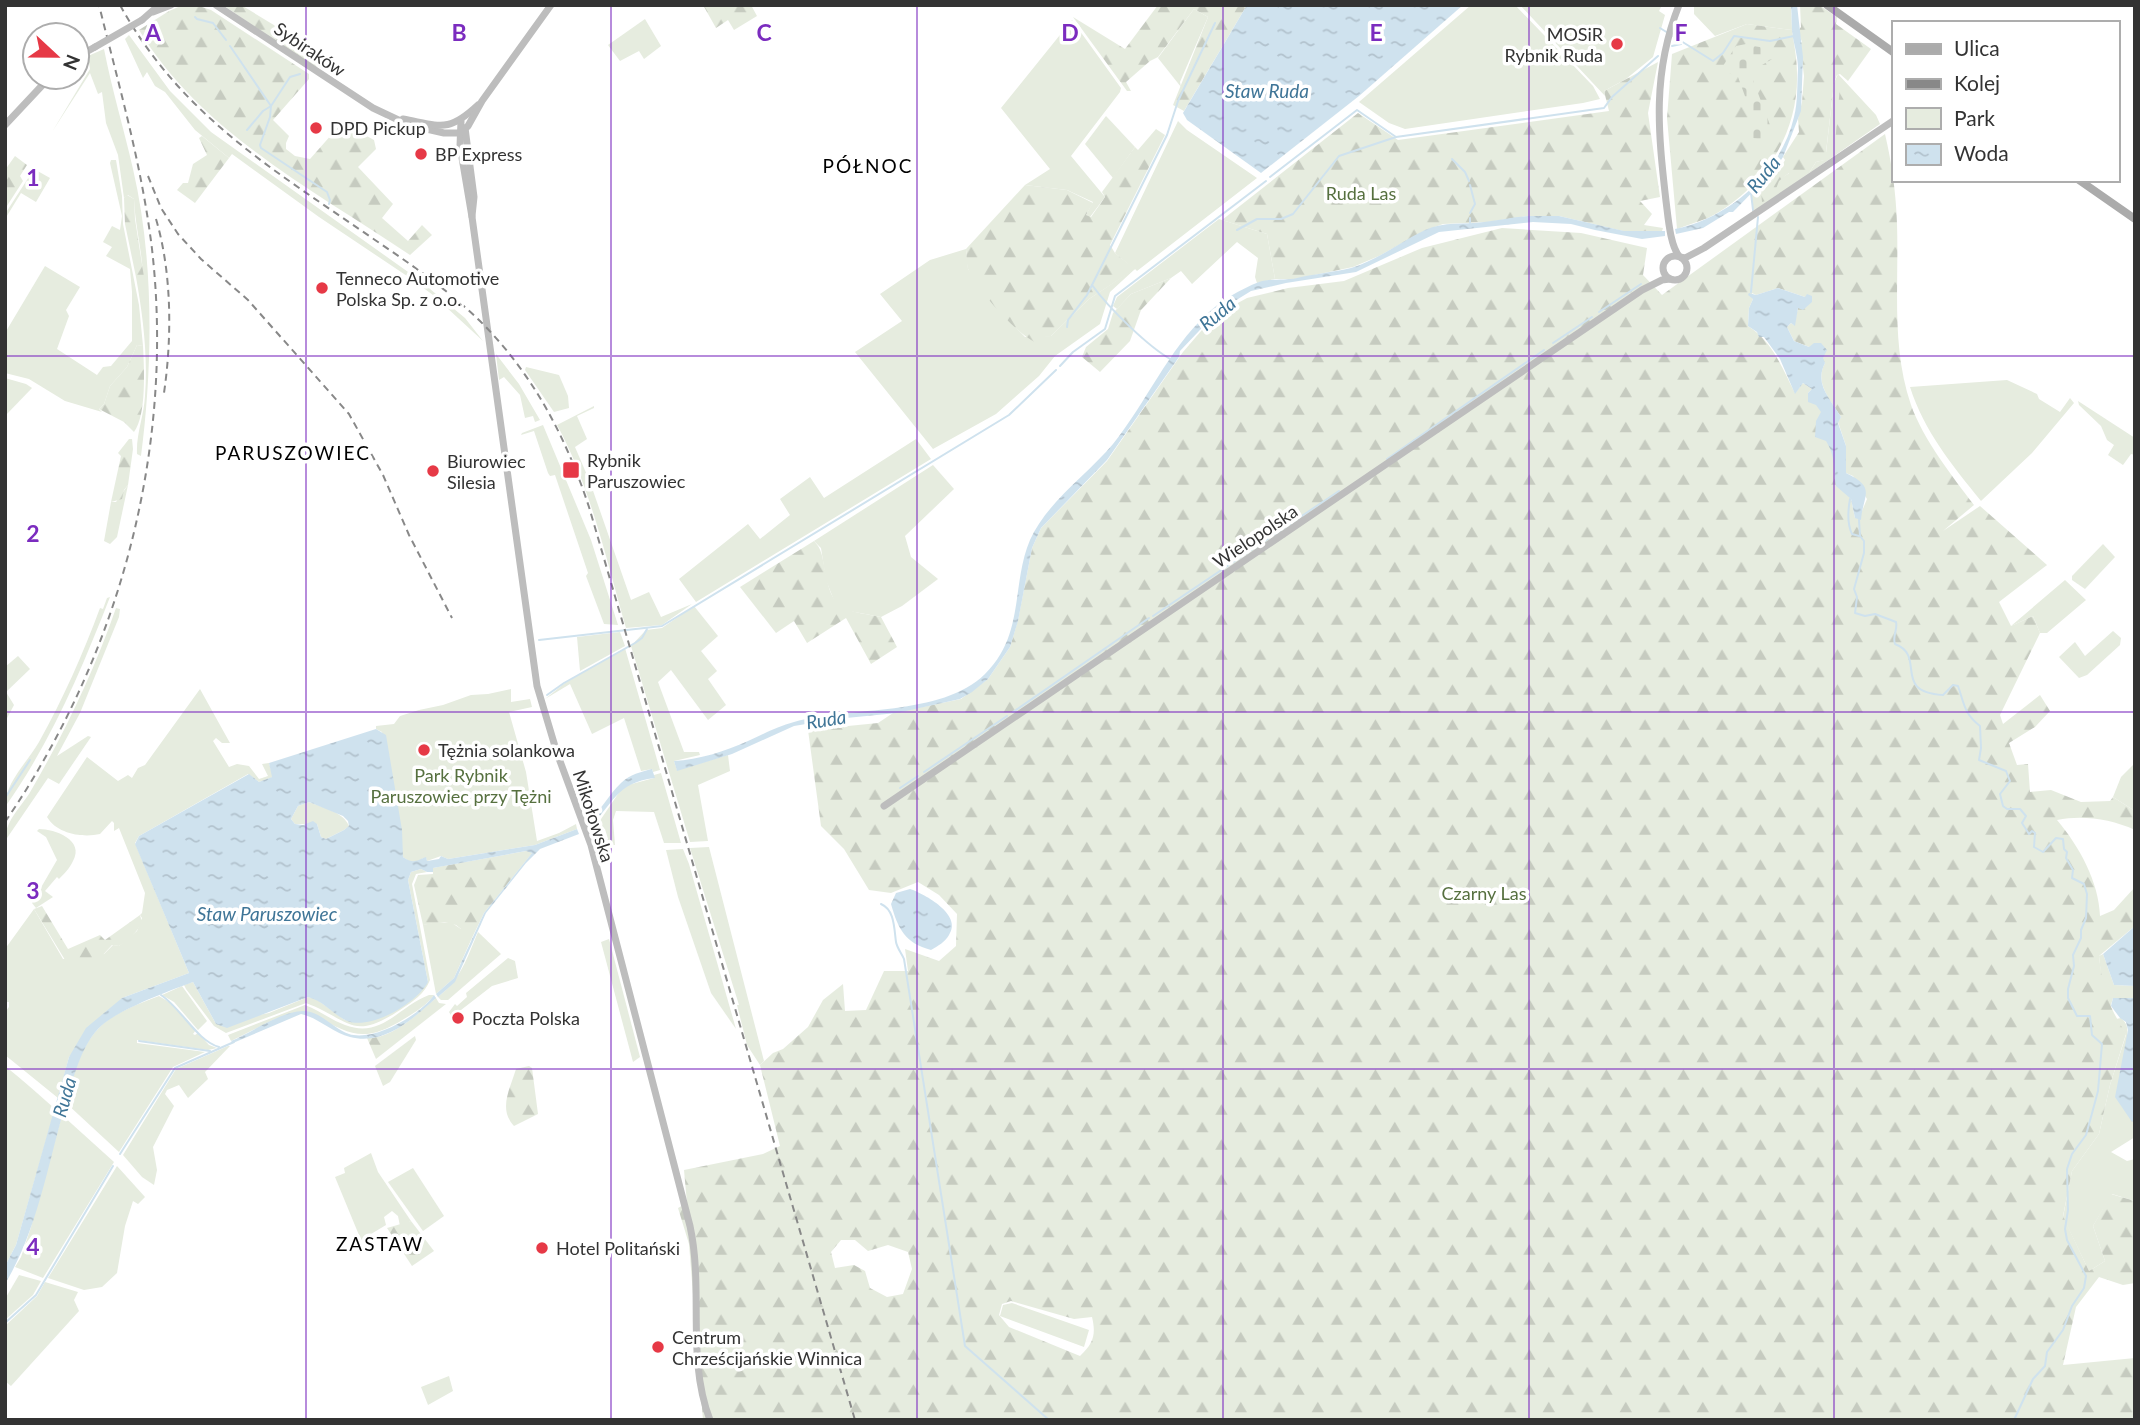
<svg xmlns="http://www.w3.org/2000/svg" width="2140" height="1425" viewBox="0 0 2140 1425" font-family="Lato,sans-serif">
	<defs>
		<pattern id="forest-firs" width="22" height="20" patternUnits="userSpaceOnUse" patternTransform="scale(1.75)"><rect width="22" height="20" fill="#e6ecdf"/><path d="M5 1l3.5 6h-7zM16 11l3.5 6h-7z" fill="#c6cbc0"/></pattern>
		<pattern id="cemetery-stones" width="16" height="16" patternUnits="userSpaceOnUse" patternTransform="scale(1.75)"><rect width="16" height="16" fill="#e6ecdf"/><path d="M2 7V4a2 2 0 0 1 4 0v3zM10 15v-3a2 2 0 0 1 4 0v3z" fill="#c6cbc0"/></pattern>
		<pattern id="water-ripples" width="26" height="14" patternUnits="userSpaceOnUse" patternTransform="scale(1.75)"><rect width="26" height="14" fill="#cfe2ee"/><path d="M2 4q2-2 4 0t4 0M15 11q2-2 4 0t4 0" fill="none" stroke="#b2c2cd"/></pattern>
	</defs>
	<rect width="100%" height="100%" fill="#fff"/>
	<g fill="#e6ecdf">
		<path d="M1471 5H1515L1593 86 1600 99 1583 103 1405 129 1389 123 1359 102Z"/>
		<path d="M1520 5H1662L1659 11 1665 15 1653 57 1626 79 1604 91 1605 96Z"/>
		<path d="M1694 5H1791L1792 30 1747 24 1715 36 1694 14Z"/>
		<path d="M1194 9 1208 17 1180 82 1181 87 1158 58Z"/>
		<path d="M645 19 661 46 644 59 639 51 620 61 608 45Z"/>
		<path d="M1072 20 1121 88 1120 92 1071 156 1105 197 1090 217 1086 215 1093 202 1067 190 1025 185 1050 169 1001 108Z"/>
		<path d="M129 35 170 91 211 132 418 279 465 318 483 341 433 295 407 276 319 217 232 154 229 158 195 130 165 92 155 86 147 72 143 78 125 39Z"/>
		<path d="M104 49C112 90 124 129 133 169 154 259 153 364 141 456L137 454C136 434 144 416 145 396 148 356 143 316 136 277L143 276C142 250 135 225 134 199L128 195 124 198 118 155 106 123 102 92 98 94 90 73 52 132 90 69 88 56Z"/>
		<path d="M1838 74 1876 115 1880 124 1752 213V193L1771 174 1774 179 1761 191 1791 172 1790 185 1809 173 1816 162 1824 160 1828 153H1826L1834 83Z"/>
		<path d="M1106 116 1135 147 1113 178 1085 144Z"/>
		<path d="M1178 121 1187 130 1257 178 1137 271 1135 269 1110 292 1100 324 1055 356 1039 376 996 414 933 449 855 352 902 321 880 294 930 260 966 249 968 269 996 307 1025 337 1051 336 1089 299 1134 269 1115 253Z"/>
		<path d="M111 160H116L122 196 123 224 139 305 143 346 137 345 127 367 110 386 104 404 99 409 102 412 65 401 29 379 5 373V333L45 266 80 287 66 310 69 316 57 349 97 375 103 367 111 366 132 341V292L130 269 106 256 112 247 103 242 112 226 120 230 122 216 110 163Z"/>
		<path d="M34 169 50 178 36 202 21 193 5 219V214Z"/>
		<path d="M1219 219 1267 234 1275 279 1257 283 1255 277 1258 258 1237 242 1192 284 1181 271 1171 278 1131 294 1117 309 1113 306 1117 297Z"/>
		<path d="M496 354 519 384 540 420 535 422 533 416 525 418 520 395 504 377 499 380Z"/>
		<path d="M526 367 559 375 568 396 569 408 554 412 525 370Z"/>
		<path d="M5 378 26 384 32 388 5 416Z"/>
		<path d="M2007 380 2037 394 2039 399 2060 412 2070 398 2074 403 2032 453 1981 501C1952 465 1924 431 1910 387Z"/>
		<path d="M2078 401 2135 438V455L2131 454 2123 465 2108 455 2114 445 2107 440 2101 426 2079 405Z"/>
		<path d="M594 406V408L577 416 587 439 575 447 590 482 631 600 649 592 661 617 692 604 662 625 626 628C607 562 590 485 557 425Z"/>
		<path d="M543 425 591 540 618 625 604 624 586 576 588 573 555 475 550 476 548 473 534 431 521 435 522 433Z"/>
		<path d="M916 439 931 459 696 602 679 579 748 524 760 539 790 515 780 499 810 477 824 498Z"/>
		<path d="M933 465 954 489 905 536 911 557 938 579 902 606 881 617 844 610 835 603 826 580 821 548 814 541Z"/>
		<path d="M128 485 117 537 110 544 104 541 111 502H116Z"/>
		<path d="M2103 544 2115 557 2085 589 2072 580V576Z"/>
		<path d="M2065 580 2086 600 2047 633H2040L2033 616 2011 626Z"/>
		<path d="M110 597C81 671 51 742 5 807 5 782 27 763 39 742 63 699 83 654 100 608L103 609 107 598Z"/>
		<path d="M694 606 718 636 701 651 717 671 708 679 726 705 708 720 671 670 658 682 684 752H699L700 755 674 761 677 770 728 755 730 771 698 785 708 841 690 842 631 646 646 630 662 628Z"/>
		<path d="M116 608 120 609 119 617 80 713 57 756 88 736 91 737 59 784 48 778 5 841C5 822 19 809 29 794 64 734 93 674 116 608Z"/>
		<path d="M2113 631 2121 638 2120 645 2087 675 2079 678 2059 657 2075 642 2085 656Z"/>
		<path d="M620 632 625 646 580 671 577 637Z"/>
		<path d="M625 648 660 770 653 772 652 769 641 771 624 718 592 734 570 684 545 699 565 683Z"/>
		<path d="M18 656 30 669 6 692 14 705 5 722V667Z"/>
		<path d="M200 689 230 743H222L216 738 213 741 229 767 237 764 249 766 259 779 268 776 262 764 269 763 273 777 259 782 248 774 139 836 135 843 189 973 122 998 69 1057 58 1098 5 1055V1012L9 1007V1002H5V949L34 909 63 959 104 954 113 945 119 946 137 931 142 918 140 915 142 913 145 893 119 828 114 831V823L112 821 100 834C83 838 57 834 47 817L87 757 118 781 128 775 132 778 138 768 145 765Z"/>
		<path d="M511 689V702L530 699 532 707 509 712 526 772 537 841 559 833 576 824 577 829 535 845 448 859 441 856 427 861 426 858H423L420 862H410L403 857 382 732 376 729V726L394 724 400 716 419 710 443 705 471 695 488 694Z"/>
		<path d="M2135 763V811L2113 797 2121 777Z"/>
		<path d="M661 773 681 843H664L654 812 616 811 613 820 615 845 602 846 598 842 608 839 605 829 599 825V822L620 791 628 785 654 778V775Z"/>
		<path d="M309 802C321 807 344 812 349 826L344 830 326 839 321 837 317 824H295L291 819 298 806Z"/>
		<path d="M39 829C55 829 85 840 73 861 70 868 64 874 59 879L57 877 45 891 53 897 36 908 32 903 57 860 46 837 37 831Z"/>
		<path d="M709 847 764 1061 760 1065 747 1045 737 1005H739L690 848Z"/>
		<path d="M683 849 689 864 736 1029 711 993 678 897 666 850Z"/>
		<path d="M421 869 427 872 416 874 412 884 430 980C424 995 413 1001 400 1010 351 1042 351 1020 306 1003L226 1033 214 1026 186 989 184 985 193 982 216 1024 269 1013 308 997 316 999 345 1020 428 982 408 880 411 872Z"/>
		<path d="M437 922 452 923 461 929V940H471L454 978 436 994 423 925Z"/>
		<path d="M478 932 501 954 448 1000H441L438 997C461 979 467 958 478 932Z"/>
		<path d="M609 939 640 1057 633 1062 601 942Z"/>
		<path d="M2103 954 2114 985 2135 986V998H2113L2110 1008 2102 984 2099 956Z"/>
		<path d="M508 958 515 961 518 978 492 986 452 1017 449 1012 455 1004 457 1006 467 997 466 993Z"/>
		<path d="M182 986 207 1021 198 1030 174 1002 162 995Z"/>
		<path d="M429 995H434C427 1005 414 1013 404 1019 362 1045 349 1034 309 1012L275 1019 231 1041 228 1035 305 1005C319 1010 331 1020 345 1025 382 1039 399 1006 429 995Z"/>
		<path d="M159 996 172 1004 196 1030 193 1034 195 1035 198 1033 209 1045 217 1048 208 1050 137 1040V1043L205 1052 173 1067 119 1152 66 1103C73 1078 79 1049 98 1029 110 1014 141 1003 159 996Z"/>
		<path d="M2121 1018C2128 1024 2128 1029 2127 1038 2123 1066 2129 1094 2132 1122L2135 1119V1137L2111 1152 2127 1161 2135 1159V1201L2112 1194 2093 1226 2105 1261 2089 1271 2063 1217 2072 1171 2099 1134 2110 1085 2126 1035 2116 1019Z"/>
		<path d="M415 1036 416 1040 390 1082 383 1086 375 1066Z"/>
		<path d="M228 1046H230L205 1072 208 1079 188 1098 179 1085 167 1090 165 1094 174 1106 153 1147 157 1170 154 1185 142 1177 123 1155 176 1069Z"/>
		<path d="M5 1066C23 1080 39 1095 55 1109L16 1245 5 1266Z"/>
		<path d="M62 1115 114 1162 43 1278 15 1267 21 1257 31 1227Z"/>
		<path d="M371 1153 378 1172 411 1221 400 1226 398 1216 392 1211 384 1217 386 1225 361 1240 335 1177 345 1173 344 1168Z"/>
		<path d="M117 1166 145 1197 138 1204 133 1201 125 1226 117 1273 102 1287 84 1290 48 1278Z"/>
		<path d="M413 1168 444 1216 423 1231 388 1182Z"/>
		<path d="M19 1275 41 1281 33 1295 5 1320V1299Z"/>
		<path d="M45 1282 78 1292 74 1300 79 1311 11 1386 5 1381V1326L37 1296Z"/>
		<path d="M1012 1303 1089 1330 1084 1347 1000 1316 1003 1305Z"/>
		<path d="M449 1376 453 1391 428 1405 421 1387Z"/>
	</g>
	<g fill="url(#forest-firs)" fill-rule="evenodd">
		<path d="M183 5 199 6 211 10 309 74V79L273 120 289 136 286 143V149L295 156 310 159 340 125 350 134 354 129 374 140 376 149 358 167 393 204 382 218 408 241 422 225 432 235 410 255C313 190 201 132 139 30L169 11Z"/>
		<path d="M223 5H241L325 56 318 67H313Z"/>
		<path d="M703 5H751L757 16 734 30 728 20 716 28Z"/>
		<path d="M1158 5H1247L1184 111 1173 105 1208 17 1194 9 1158 57 1150 61 1126 82 1131 91H1127L1073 17 1125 49Z"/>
		<path d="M1800 5H1819L1837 17 1836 24 1871 49 1848 81 1840 74 1837 75 1834 83 1826 152 1836 153 1829 159 1816 162 1809 173 1790 186 1787 183 1789 173 1779 181 1772 199 1762 202 1761 191 1774 179 1771 174 1775 169 1781 167 1785 160 1783 157 1799 132 1798 119 1802 102 1804 76 1800 44 1802 42 1798 31 1801 27Z"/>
		<path d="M1747 24 1792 30C1794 44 1797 59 1797 73 1799 135 1762 190 1708 218 1698 222 1687 225 1677 229L1667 118 1672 54Z"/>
		<path d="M1658 62 1648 113 1660 197 1640 201 1652 214 1644 225 1663 228 1662 231H1623L1559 216H1528L1488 222 1443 224 1424 231 1379 256 1353 267 1295 279H1275L1267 234 1222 220 1358 113 1398 140 1609 111 1604 91Z"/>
		<path d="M1840 86 1848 87 1875 116 1840 144H1835Z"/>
		<path d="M1156 129 1165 135 1110 245 1115 253 1135 269 1089 299 1051 336 1044 337 1036 343C1013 330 982 295 969 271 966 265 967 256 966 249L1025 185 1067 190 1093 203 1086 215 1091 217 1105 197 1102 192 1135 147 1138 150Z"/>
		<path d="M1885 134C1892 164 1896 194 1897 224 1899 286 1891 346 1911 405 1923 439 1952 476 1974 505L1943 531 1980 506 2047 565 1999 602 2011 626 2033 616 2040 633 2000 715 2003 724 2040 695 2050 711 2035 727 2009 743 2017 765 2028 764 2030 792 2051 790 2081 802 2110 801 2113 797 2135 811V830C2110 819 2083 815 2057 820 2079 846 2099 882 2100 916L2114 910 2135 887V926L2099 956C2103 990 2108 1005 2126 1034L2110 1085 2099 1134 2072 1171 2063 1216 2089 1271 2105 1261 2093 1226 2111 1194 2135 1201V1283L2123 1285 2099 1277 2076 1307 2063 1365 2135 1358V1420H703L689 1244 678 1208 687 1203 684 1170 763 1154 780 1146 760 1065 773 1053 783 1049 808 1027 823 1000 843 984 845 1011 866 1010 884 971H908L905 949 939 961 956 946 957 914 939 895 918 882 891 893 869 890 844 849 821 826 808 730 878 723 893 713 961 699 988 679 1010 647 1018 620 1032 548 1041 528 1107 461 1183 352 1214 316 1247 298 1288 288 1344 281 1422 248 1502 228 1581 233 1647 248 1643 275 1662 295ZM1778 288 1805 297 1798 308 1794 325 1791 323 1787 327 1794 341 1809 347 1825 363C1814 383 1830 399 1841 417L1838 422 1846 446V473L1853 476 1867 499 1862 511 1855 518 1851 499 1834 474 1837 466 1833 450 1826 440 1822 412 1808 393 1812 389 1803 383 1795 393C1782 368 1773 342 1748 326L1749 308 1753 299 1752 293 1756 295ZM841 1240H855L868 1251 888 1245 908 1252 912 1269 903 1294 887 1297 870 1288 865 1271 854 1265 835 1268 831 1252ZM1011 1301 1074 1319 1092 1317C1096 1334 1094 1343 1080 1356L1009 1327 999 1315 1002 1304Z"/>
		<path d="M202 136 229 158 195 203 177 190 183 183H188L193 164 207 155 199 138Z"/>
		<path d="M15 156 27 165 20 176 23 181 5 209V170Z"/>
		<path d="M127 195 134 199 135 219 144 277H136L125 224 124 198Z"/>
		<path d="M1171 278 1141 310 1130 341 1100 372 1082 357 1086 347 1108 329 1113 313 1131 294Z"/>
		<path d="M137 345 143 346C144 367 147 415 134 432L124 422 99 409 104 404 110 386 127 367Z"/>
		<path d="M129 439H132L133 449 128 485 124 490 122 499 111 502 121 456 118 453Z"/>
		<path d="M814 541C821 548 822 555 824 565 832 611 839 609 881 617L897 647 871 664 846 618 807 643 794 621 776 633 740 587Z"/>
		<path d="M526 851 533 852 484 913 471 940H461V929L456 925 444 922 423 925 414 885 418 875 433 874V868L443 866Z"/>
		<path d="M42 906 68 949 100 935 105 940 140 915 142 922C137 932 129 940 119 946L112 945 100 958 96 955 76 978 34 909Z"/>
		<path d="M436 998 439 1003 446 1004 376 1059 367 1038C393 1039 417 1014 436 998Z"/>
		<path d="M529 1066 532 1068 538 1114 514 1126C498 1109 510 1089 516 1069Z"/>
		<path d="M411 1221 434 1251 412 1266 387 1228Z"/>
	</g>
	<path fill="url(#cemetery-stones)" d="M1746 44C1756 48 1763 46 1773 49L1774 58 1750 72 1770 125 1767 141 1753 138V118L1738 77 1721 69 1736 46Z"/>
	<g fill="url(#water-ripples)" fill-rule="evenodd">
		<path d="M1247 5H1463L1359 96 1261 173 1187 120 1183 113Z"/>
		<path d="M1791 5H1797L1803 57 1801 111 1783 157 1775 169 1733 212H1729L1703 228 1676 234 1675 229C1729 218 1781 173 1794 117 1798 102 1797 84 1798 69 1798 58 1795 48 1793 38 1791 27 1792 16 1791 5Z"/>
		<path d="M1528 216H1559L1624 231H1665V236L1642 239 1595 230 1571 224 1533 222 1439 232 1356 272 1286 283 1251 291 1217 312 1180 351 1179 357 1107 460 1041 528 1032 548 1018 621 1010 647 988 679 972 692 960 699 897 713 836 719 794 726 732 754 677 771 674 761C699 760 725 751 748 741 764 734 778 726 794 722 851 706 941 717 985 674 1025 635 1011 585 1030 540 1047 502 1087 475 1113 444 1146 403 1168 350 1207 314 1220 301 1241 289 1259 282 1271 278 1285 281 1297 278 1314 274 1334 272 1351 268 1378 260 1400 242 1425 230 1444 221 1464 225 1484 222 1499 220 1513 217 1528 216Z"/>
		<path d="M1778 288 1805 297 1807 294 1812 296V302L1803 310 1798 308 1795 326 1791 323 1787 327 1794 341 1809 347 1814 343H1821L1827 350 1823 358 1825 363C1814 384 1830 398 1841 417L1838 423 1846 446V473C1877 488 1863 494 1861 520L1855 518 1851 499 1836 486C1833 468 1836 457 1826 441L1815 437 1816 421 1821 412 1816 405 1808 402V393L1812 389 1803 383 1795 394 1780 359 1764 337H1759L1757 332 1748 326 1749 308 1753 299 1748 295 1749 293 1756 295Z"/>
		<path d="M376 729 386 735 402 830 403 857C413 864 416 861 426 857L427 861 439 859 441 856 448 859 535 845 577 829 579 834 540 849 526 863 486 913 455 982 438 997 436 994 454 978 484 913 532 853 526 851 433 868V872H427L421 869 411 872 408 880 428 982C417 1003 369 1032 345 1020 332 1013 323 1001 308 997L227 1028 216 1024 193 982C169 991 114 1011 98 1029 80 1049 74 1077 66 1102 48 1163 38 1229 5 1284V1266L16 1245 69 1057 86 1028 122 998 189 973 135 844 139 836 249 774 259 782 272 777 269 763ZM309 802 343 816 348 821 349 826 344 830 326 839 321 837 317 824 313 821 303 825 295 824 291 819 298 806Z"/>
		<path d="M652 769 655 778C614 783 615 804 588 828L586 822C601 812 608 795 621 783 630 774 641 772 652 769Z"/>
		<path d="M910 889C925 894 963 915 949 935 945 942 938 946 931 950 905 943 898 929 891 904L896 893Z"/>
		<path d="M2135 926V986L2114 985 2103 954Z"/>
		<path d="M434 995 436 998C413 1019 384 1046 350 1037 333 1033 319 1018 301 1014L233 1043 231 1041C251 1033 284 1009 306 1011 322 1013 334 1029 349 1034 374 1042 420 1015 434 995Z"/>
		<path d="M2113 998H2135V1119L2132 1122 2115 1097 2128 1030 2126 1022 2120 1018 2111 1006Z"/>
	</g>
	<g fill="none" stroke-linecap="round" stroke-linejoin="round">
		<g stroke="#cfe2ee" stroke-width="2">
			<path d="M195 17 197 19 213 23 226 40"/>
			<path d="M1660 28 1668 33"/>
			<path d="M1673 36 1713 61 1723 53 1734 36 1770 41 1794 36"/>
			<path d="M230 46 271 106 270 117 260 145 261 148 327 192 330 200 329 204"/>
			<path d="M1672 46 1681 44"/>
			<path d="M247 130 263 111 271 106 290 77 300 74"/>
			<path d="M1452 159 1465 172 1469 181"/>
			<path d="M1270 177 1357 110 1396 137 1604 108 1612 97 1658 56"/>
			<path d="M1470 185 1475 204 1470 213"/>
			<path d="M1751 193 1753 210"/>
			<path d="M1470 218V223"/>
			<path d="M1237 230 1257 219H1281L1293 214 1339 156 1396 137"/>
			<path d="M1092 285C1108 307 1148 347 1172 360"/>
			<path d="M1751 292 1758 217"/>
			<path d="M1599 312 1641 284"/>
			<path d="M1067 327 1068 320 1087 295 1167 135 1178 101 1215 23"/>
			<path d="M1553 343 1592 317"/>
			<path d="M1060 366 1073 352 1105 329 1115 296 1266 181"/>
			<path d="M1387 459 1544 350"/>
			<path d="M1850 499C1848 510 1847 524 1852 534L1859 536"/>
			<path d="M1859 520 1860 536 1864 541V553L1854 589 1857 597 1855 613 1865 616 1875 614 1896 622C1898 630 1892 636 1895 644 1927 656 1891 692 1943 695L1953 685 1958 686C1964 703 1964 714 1980 726L1981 748 1979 760 2006 771 2010 781 2000 794 2003 806 2007 809H2020L2026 816 2022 823 2029 834 2032 831 2035 833 2034 847 2043 852 2056 838 2063 839 2064 849 2067 852 2066 858 2073 870 2072 878 2084 884 2087 894 2086 918 2081 930V938L2073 955 2074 966 2068 989V998L2077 1016H2090L2092 1035 2102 1044 2098 1091 2091 1117 2086 1135 2072 1154 2067 1169 2068 1210 2065 1229 2067 1240 2086 1276 2084 1288 2072 1306 2063 1330 2047 1352 2045 1366 2033 1379 2014 1420"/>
			<path d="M1153 616 1339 491"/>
			<path d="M539 640 662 626 1009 415 1056 370"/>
			<path d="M547 695 564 683 635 643 642 638 647 629"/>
			<path d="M1013 712 1149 618"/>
			<path d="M924 772 1007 716"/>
			<path d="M900 788 918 776"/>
			<path d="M5 798 30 760"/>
			<path d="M881 904C895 910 894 929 896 942 897 948 902 954 904 959L965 1346 1049 1420"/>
			<path d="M161 995C181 1008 197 1041 219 1047"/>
			<path d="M139 1041 210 1051"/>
			<path d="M120 1154 175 1068 234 1042"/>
			<path d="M5 1323 36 1295 113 1166"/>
		</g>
		<g stroke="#bdbdbd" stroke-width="7">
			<path d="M216 5 373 108 409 125 444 133H460"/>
			<path d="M1679 5C1652 73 1658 131 1666 201 1668 216 1670 247 1680 257L1685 258 1704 248 1893 121"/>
			<path d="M153 12 171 5"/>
			<path d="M142 20 159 5"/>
			<path d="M77 57 95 47"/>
			<path d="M403 119C441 126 448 133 478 105"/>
			<path d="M461 121 460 146 472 217 537 686 557 753 591 845 690 1226C704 1290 686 1358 710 1420"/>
			<path d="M5 125 50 77"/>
			<path d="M465 128 474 197 472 216"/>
			<path d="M460 133 468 126 482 101 551 5"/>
			<circle cx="1675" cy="268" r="12"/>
			<path d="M884 806 1642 290 1662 280 1670 279"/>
		</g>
		<g stroke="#ababab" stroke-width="8">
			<path d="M1827 5 1893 52"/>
			<path d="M2079 180 2135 219"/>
		</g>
		<g stroke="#888" stroke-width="2" stroke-dasharray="7 5" stroke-linecap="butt">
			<path d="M120 5C181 116 274 170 375 240 412 265 448 290 480 321 533 374 566 437 589 507L855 1420"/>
			<path d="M148 176 161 208 178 234 201 259 248 300 349 414 383 475 409 535 452 618"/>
			<path d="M156 219C172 273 172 338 164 393"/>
			<path d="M5 822C119 656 175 450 152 249 142 166 119 86 99 5"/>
		</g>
		<path stroke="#bdbdbd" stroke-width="7" d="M95 47 142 20"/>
	</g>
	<path fill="none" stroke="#7b2cbf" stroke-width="2" stroke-opacity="0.55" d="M306 5V1420M611 5V1420M917 5V1420M1223 5V1420M1529 5V1420M1834 5V1420M5 356H2135M5 712H2135M5 1069H2135"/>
	<g fill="#e63946" stroke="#fff" stroke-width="2.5">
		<circle cx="1617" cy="44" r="7"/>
		<circle cx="316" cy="128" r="7"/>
		<circle cx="421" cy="154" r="7"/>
		<circle cx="322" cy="288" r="7"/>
		<rect x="562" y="461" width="18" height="18" rx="3.5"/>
		<circle cx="433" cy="471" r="7"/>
		<circle cx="424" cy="750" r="7"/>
		<circle cx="458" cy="1018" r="7"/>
		<circle cx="542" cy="1248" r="7"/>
		<circle cx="658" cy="1347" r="7"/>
	</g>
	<g text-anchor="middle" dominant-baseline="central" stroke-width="7" stroke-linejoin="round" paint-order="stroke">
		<g font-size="18" fill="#333" stroke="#fff" text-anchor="start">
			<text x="1603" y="34" text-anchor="end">MOSiR<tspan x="1603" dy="21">Rybnik Ruda</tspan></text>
			<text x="330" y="128">DPD Pickup</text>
			<text x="435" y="154">BP Express</text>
			<text x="336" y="278">Tenneco Automotive<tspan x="336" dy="21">Polska Sp. z o.o.</tspan></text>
			<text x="587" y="460">Rybnik<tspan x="587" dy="21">Paruszowiec</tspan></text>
			<text x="447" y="461">Biurowiec<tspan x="447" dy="21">Silesia</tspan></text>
			<text x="438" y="750">Tężnia solankowa</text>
			<text x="472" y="1018">Poczta Polska</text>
			<text x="556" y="1248">Hotel Politański</text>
			<text x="672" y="1337">Centrum<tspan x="672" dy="21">Chrześcijańskie Winnica</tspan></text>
		</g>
		<g font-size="18" fill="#333" stroke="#fff">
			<text transform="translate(310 49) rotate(34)">Sybiraków</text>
			<text transform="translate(1255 536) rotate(-34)">Wielopolska</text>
			<text transform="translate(594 816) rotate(72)">Mikołowska</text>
		</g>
		<g font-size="18" fill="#56703f" stroke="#fff">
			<text x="1361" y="193">Ruda Las</text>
			<text x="461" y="775">Park Rybnik<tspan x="461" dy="21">Paruszowiec przy Tężni</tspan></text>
			<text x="1484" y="893">Czarny Las</text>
		</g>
		<g font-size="19" font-style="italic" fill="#3f7597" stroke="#fff">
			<text x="1267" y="90">Staw Ruda</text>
			<text transform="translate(1763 174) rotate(-51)">Ruda</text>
			<text transform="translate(1217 313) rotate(-40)">Ruda</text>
			<text transform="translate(826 719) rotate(-9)">Ruda</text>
			<text x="267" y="913">Staw Paruszowiec</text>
			<text transform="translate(64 1097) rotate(-74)">Ruda</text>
		</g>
		<g font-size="19" letter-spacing="2" fill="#000" stroke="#fff">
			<text x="868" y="165">PÓŁNOC</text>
			<text x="293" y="452">PARUSZOWIEC</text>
			<text x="380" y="1243">ZASTAW</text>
		</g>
	</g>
	<g font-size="23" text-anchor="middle" font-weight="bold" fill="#7b2cbf" stroke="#fff" stroke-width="7" stroke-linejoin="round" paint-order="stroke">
		<text x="153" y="41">A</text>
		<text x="459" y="41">B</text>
		<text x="764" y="41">C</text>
		<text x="1070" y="41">D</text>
		<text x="1376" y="41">E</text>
		<text x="1681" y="41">F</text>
		<text x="33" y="186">1</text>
		<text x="33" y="542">2</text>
		<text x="33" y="899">3</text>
		<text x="33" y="1255">4</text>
	</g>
	<rect width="2140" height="1425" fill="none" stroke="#333333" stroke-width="14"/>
	<rect x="1892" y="21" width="228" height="161" fill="#ffffff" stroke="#adadad" stroke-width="2"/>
	<rect x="1906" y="44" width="35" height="10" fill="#ababab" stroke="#adadad" stroke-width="2"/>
	<text x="1954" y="56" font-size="21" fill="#333333">Ulica</text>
	<rect x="1906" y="79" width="35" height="10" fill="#888888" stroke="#adadad" stroke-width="2"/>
	<text x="1954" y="91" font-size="21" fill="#333333">Kolej</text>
	<rect x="1906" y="108" width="35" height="21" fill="#e6ecdf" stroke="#adadad" stroke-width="2"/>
	<text x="1954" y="126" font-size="21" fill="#333333">Park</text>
	<rect x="1906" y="144" width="35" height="21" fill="url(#water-ripples)" stroke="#adadad" stroke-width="2"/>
	<text x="1954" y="161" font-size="21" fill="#333333">Woda</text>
	<g transform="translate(56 56) rotate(112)"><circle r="33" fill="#ffffff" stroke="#adadad" stroke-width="2"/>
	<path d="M0-5L12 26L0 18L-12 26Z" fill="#e63946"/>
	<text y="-10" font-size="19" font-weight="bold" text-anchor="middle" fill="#333333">N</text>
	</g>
</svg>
